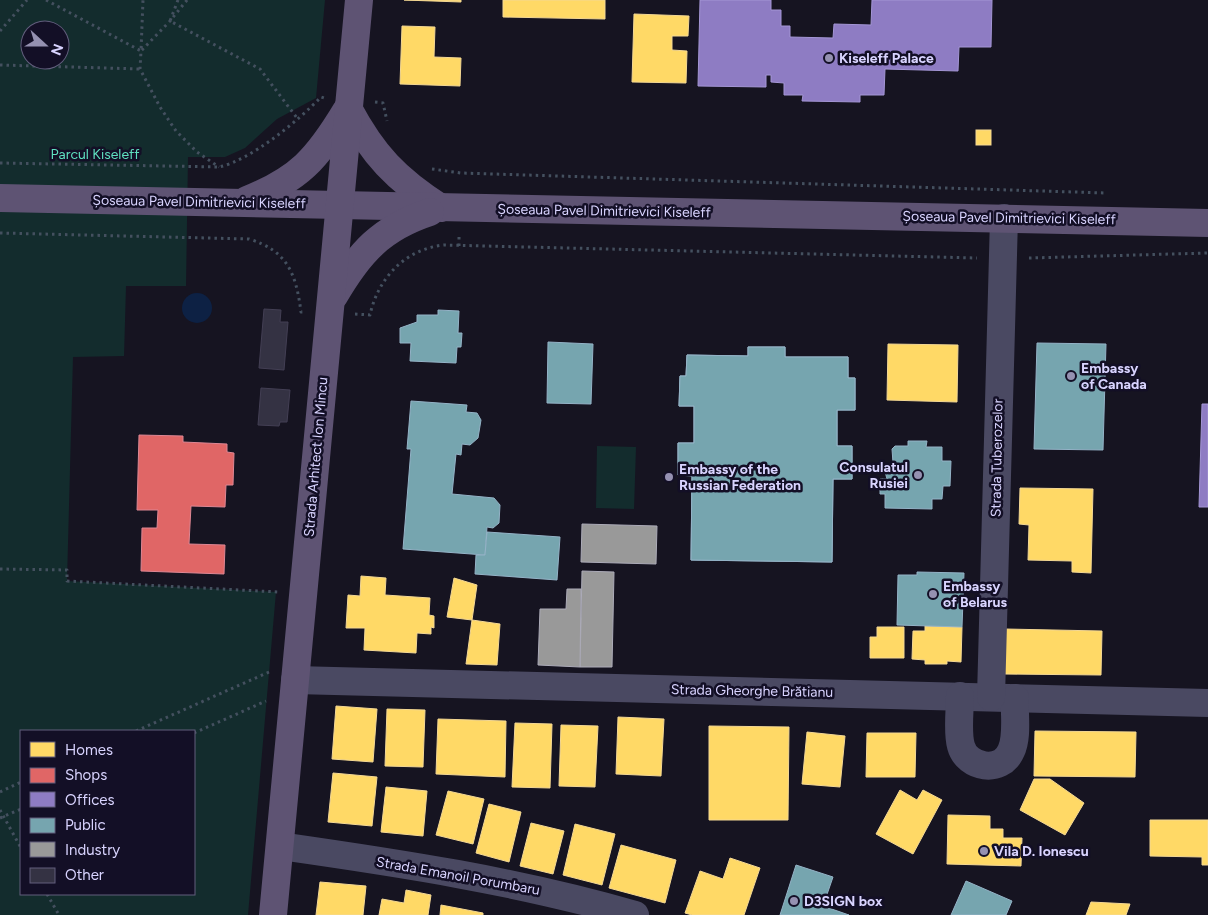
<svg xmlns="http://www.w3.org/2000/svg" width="1208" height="915" viewBox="0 0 1208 915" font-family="Figtree,sans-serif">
	<rect width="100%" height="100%" fill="#161421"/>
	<g fill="#132c2d" fill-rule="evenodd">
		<path d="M0 0H325L316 98 277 119 245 148 225 157H188L186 286H126L124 356 73 357 67 581 276 592 248 915H0ZM30 30H60V60H30ZM21 731H194V894H21Z"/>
		<path d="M597 446 636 447 634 509 596 508Z"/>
	</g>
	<circle fill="#0d2144" cx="197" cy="308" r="15"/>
	<g fill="#ffd966" stroke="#f4d894">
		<path d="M404 0H461V2Z"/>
		<path d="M503 0H605V19L503 17Z"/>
		<path d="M634 14 689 16 688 36H672V50L687 51 686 83 632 82Z"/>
		<path d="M402 26 435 27 434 57 461 58 460 86 400 84Z"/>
		<rect x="976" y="130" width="15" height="15"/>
		<path d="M888 344 958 345 957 402 887 400Z"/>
		<path d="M1020 488 1093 489 1091 573 1072 572V561L1028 560 1029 525 1019 524Z"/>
		<path d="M361 576 386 578 385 595 430 598 429 615 434 616V628L431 627V634L417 633 416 653 364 650 365 628H346L348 595 360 596Z"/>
		<path d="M454 578 477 585 472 620 447 617Z"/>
		<path d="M472 620 500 624 497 665 466 664Z"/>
		<path d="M925 626 962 627 961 662 947 661V664H925V660L912 659 913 631H925Z"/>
		<path d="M877 627H904V658H870V637H877Z"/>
		<path d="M1005 629 1102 631 1101 675 1004 674Z"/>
		<path d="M336 706 377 709 373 762 332 759Z"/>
		<path d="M387 709 425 710 423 767 385 766Z"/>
		<path d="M618 717 664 719 661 776 616 774Z"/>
		<path d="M438 719 506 721 505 777 436 774Z"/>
		<path d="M515 723 552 724 550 788 512 787Z"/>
		<path d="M561 725 598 726 595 787 559 786Z"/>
		<path d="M709 726 789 727 788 820H709Z"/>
		<path d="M1035 731 1136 732 1135 777 1034 776Z"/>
		<path d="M807 732 845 736 840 787 802 784Z"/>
		<path d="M867 733H916L915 777H866Z"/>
		<path d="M333 773 377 777 372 826 328 822Z"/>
		<path d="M1034 779H1050L1084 803 1065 835 1020 810Z"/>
		<path d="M386 787 427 791 423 836 381 832Z"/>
		<path d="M900 790 917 800 923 790 942 800 913 854 876 834Z"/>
		<path d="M448 791 484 799 473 844 436 835Z"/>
		<path d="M489 804 521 812 509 862 476 853Z"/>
		<path d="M948 815 990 816V829H1003V838H1022L1021 866 947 864Z"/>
		<path d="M1150 820H1208V865H1202V857L1150 856Z"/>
		<path d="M531 823 564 831 553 874 520 866Z"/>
		<path d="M575 824 615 834 602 885 563 875Z"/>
		<path d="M621 845 676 860 665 903 609 888Z"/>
		<path d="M730 858 760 868 744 915H692L685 913 700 871 723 879Z"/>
		<path d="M320 882 366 886 363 915H316Z"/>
		<path d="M406 890 431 895 428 915H379L382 899 404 903Z"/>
		<path d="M1091 902 1130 904 1126 915H1086Z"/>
		<path d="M441 905 483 913V915H440Z"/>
	</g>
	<path fill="#e06666" stroke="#de8794" d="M139 435 183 436V442L227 444V452L234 453 233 485H226L225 507 191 506 189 544 225 545 224 574 141 571 142 528H157L158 510H137Z"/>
	<g fill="#8e7cc3" stroke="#a496d5">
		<path d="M700 0H771V10H781V26H790V37L833 38 834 24 871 25 872 0H992L991 47H959L958 71 885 69 884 95H860V102L802 101 803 95H784V83L771 82V75H766V87L698 86Z"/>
		<path d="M1202 404H1208V507H1199Z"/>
	</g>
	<g fill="#76a5af" stroke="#94b3c7" fill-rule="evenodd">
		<path d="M438 310 459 311 458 333H462L461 347H457L456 363 410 361 411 343H400V328L417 322V315H438Z"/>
		<path d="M548 342 593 344 591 404 547 403Z"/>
		<path d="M1037 343 1106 344 1103 450 1034 449Z"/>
		<path d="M748 347H785V357H848V378H855V410H837V446H852V479H833L832 562 691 560 692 476 678 475V443H694V406H679L680 376H686L687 355 748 356ZM714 406 748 408 747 445 713 444ZM783 408 817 409 816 448 781 447Z"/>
		<path d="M748 347H785V357H848V378H855V410H837V446H852V479H833L832 562 691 560 692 476 678 475V443H694V406H679L680 376H686L687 355 748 356Z"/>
		<path d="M411 401 467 405 466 412 477 413 481 420 478 438 470 445 462 444 461 455 456 454 452 494 494 498 500 505 499 523 493 528 487 527 485 555 403 549 411 449H407Z"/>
		<path d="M908 441H927L926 447H942V461H951L950 486H943L942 499H932V509L885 508V494H880V479H887L884 468 886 464 893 463 892 449 895 446H908Z"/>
		<path d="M487 532 560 537 557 580 475 574 476 555H485Z"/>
		<path d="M917 572 964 573 962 627 897 625 898 575H917Z"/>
		<path d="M796 865 833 877 823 906 849 915H780Z"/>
		<path d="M966 881 1012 901 1006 915H951Z"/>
	</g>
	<g fill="#999" stroke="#acabb8">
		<path d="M582 524 657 526 656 564 581 562Z"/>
		<path d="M582 571 614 572 612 667H580Z"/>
		<path d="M567 589H581L580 667 538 665 540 609H566Z"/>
	</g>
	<g fill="#343243" stroke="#433f54">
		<path d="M264 309 281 310 280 322H288L284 370 259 368Z"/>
		<path d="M261 388 290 390 287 422H280L279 426 258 425Z"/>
	</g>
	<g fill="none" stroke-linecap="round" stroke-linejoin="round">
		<g stroke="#44505f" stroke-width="3" stroke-dasharray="2.5 4" stroke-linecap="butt">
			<path d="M46 0 141 51 143 0"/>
			<path d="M178 0 170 21 260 69 297 118"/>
			<path d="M187 0 170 21 141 51 140 69 160 107 176 131 197 152 219 167"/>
			<path d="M0 31 27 0"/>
			<path d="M0 65 140 69"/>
			<path d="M375 102 383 103 387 121"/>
			<path d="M0 163 219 167C251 160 298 121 321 97L324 98"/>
			<path d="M432 169 461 173 1106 193"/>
			<path d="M0 233 249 239C288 251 296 274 301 312H304"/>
			<path d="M459 246V233"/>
			<path d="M1029 258 1208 253"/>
			<path d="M355 314 370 315C378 278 405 249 444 245L977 258"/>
			<path d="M0 569 67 570V581L278 592"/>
			<path d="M136 731 269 672"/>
			<path d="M194 733 266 701"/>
			<path d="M0 792 21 782"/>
			<path d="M0 810 21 848"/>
			<path d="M0 818 21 809"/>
			<path d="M47 894 59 915"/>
		</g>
		<g stroke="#4a4962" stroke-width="28">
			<path d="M295 680 1208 703"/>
			<path d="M960 696C960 711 957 732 961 746 967 768 1001 774 1011 751 1018 737 1014 714 1015 698"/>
			<path d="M991 697 1004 218"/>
			<path d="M280 846C399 863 518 881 635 915"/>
		</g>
		<g stroke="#5e5373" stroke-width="28">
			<path d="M348 108C373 155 396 179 441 208"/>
			<path d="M0 198 1208 223"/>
			<path d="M247 200C299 179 317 159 346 111"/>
			<path d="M334 296C359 253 381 228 430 212"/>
			<path d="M273 915 359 0"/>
		</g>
	</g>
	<g fill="#9591b1" stroke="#130f26" stroke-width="2">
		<circle cx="829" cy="58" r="5"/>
		<circle cx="1071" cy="376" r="5"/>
		<circle cx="918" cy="475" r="5"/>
		<circle cx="669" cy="477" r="5"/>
		<circle cx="933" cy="594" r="5"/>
		<circle cx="984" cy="851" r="5"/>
		<circle cx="794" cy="901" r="5"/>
	</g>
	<g text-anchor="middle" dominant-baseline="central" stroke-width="5" stroke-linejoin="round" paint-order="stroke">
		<g font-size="14" font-weight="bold" fill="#d9d4ff" stroke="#130f26" text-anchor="start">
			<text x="839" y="58">Kiseleff Palace</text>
			<text x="1081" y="368">Embassy<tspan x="1081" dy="16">of Canada</tspan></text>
			<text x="908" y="467" text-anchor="end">Consulatul<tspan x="908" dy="16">Rusiei</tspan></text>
			<text x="679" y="469">Embassy of the<tspan x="679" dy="16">Russian Federation</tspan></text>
			<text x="943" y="586">Embassy<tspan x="943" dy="16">of Belarus</tspan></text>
			<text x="994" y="851">Vila D. Ionescu</text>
			<text x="804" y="901">D3SIGN box</text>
		</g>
		<g font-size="14" fill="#5fe0c0" stroke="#130f26">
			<text x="95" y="154">Parcul Kiseleff</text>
		</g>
		<g font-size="14" fill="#d9d4ff" stroke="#130f26">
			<text transform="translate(199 202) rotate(1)">Șoseaua Pavel Dimitrievici Kiseleff</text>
			<text transform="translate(604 211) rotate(1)">Șoseaua Pavel Dimitrievici Kiseleff</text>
			<text transform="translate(1009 218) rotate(1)">Șoseaua Pavel Dimitrievici Kiseleff</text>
			<text transform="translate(316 457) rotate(-85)">Strada Arhitect Ion Mincu</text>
			<text transform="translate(997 458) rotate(-89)">Strada Tuberozelor</text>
			<text transform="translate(752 691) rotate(1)">Strada Gheorghe Brătianu</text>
			<text transform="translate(458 876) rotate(10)">Strada Emanoil Porumbaru</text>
		</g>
	</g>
	<rect x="20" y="730" width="175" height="165" fill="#130f26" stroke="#625e7d"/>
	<rect x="30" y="742" width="25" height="15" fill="#ffd966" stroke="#625e7d"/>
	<text x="65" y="755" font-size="15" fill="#d9d4ff">Homes</text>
	<rect x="30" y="768" width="25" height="15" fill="#e06666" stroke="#625e7d"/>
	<text x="65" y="780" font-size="15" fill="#d9d4ff">Shops</text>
	<rect x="30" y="792" width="25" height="15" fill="#8e7cc3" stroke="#625e7d"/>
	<text x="65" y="805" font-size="15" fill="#d9d4ff">Offices</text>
	<rect x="30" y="818" width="25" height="15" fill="#76a5af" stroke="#625e7d"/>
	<text x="65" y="830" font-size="15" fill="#d9d4ff">Public</text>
	<rect x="30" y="842" width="25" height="15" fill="#999999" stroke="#625e7d"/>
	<text x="65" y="855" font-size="15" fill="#d9d4ff">Industry</text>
	<rect x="30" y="868" width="25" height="15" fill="#343243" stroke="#625e7d"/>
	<text x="65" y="880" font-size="15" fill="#d9d4ff">Other</text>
	<g transform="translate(45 45) rotate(111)"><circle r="24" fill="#130f26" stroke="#625e7d"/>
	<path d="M0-4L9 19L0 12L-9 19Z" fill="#9591b1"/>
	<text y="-8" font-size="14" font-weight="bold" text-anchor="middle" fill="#d9d4ff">N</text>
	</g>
</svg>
